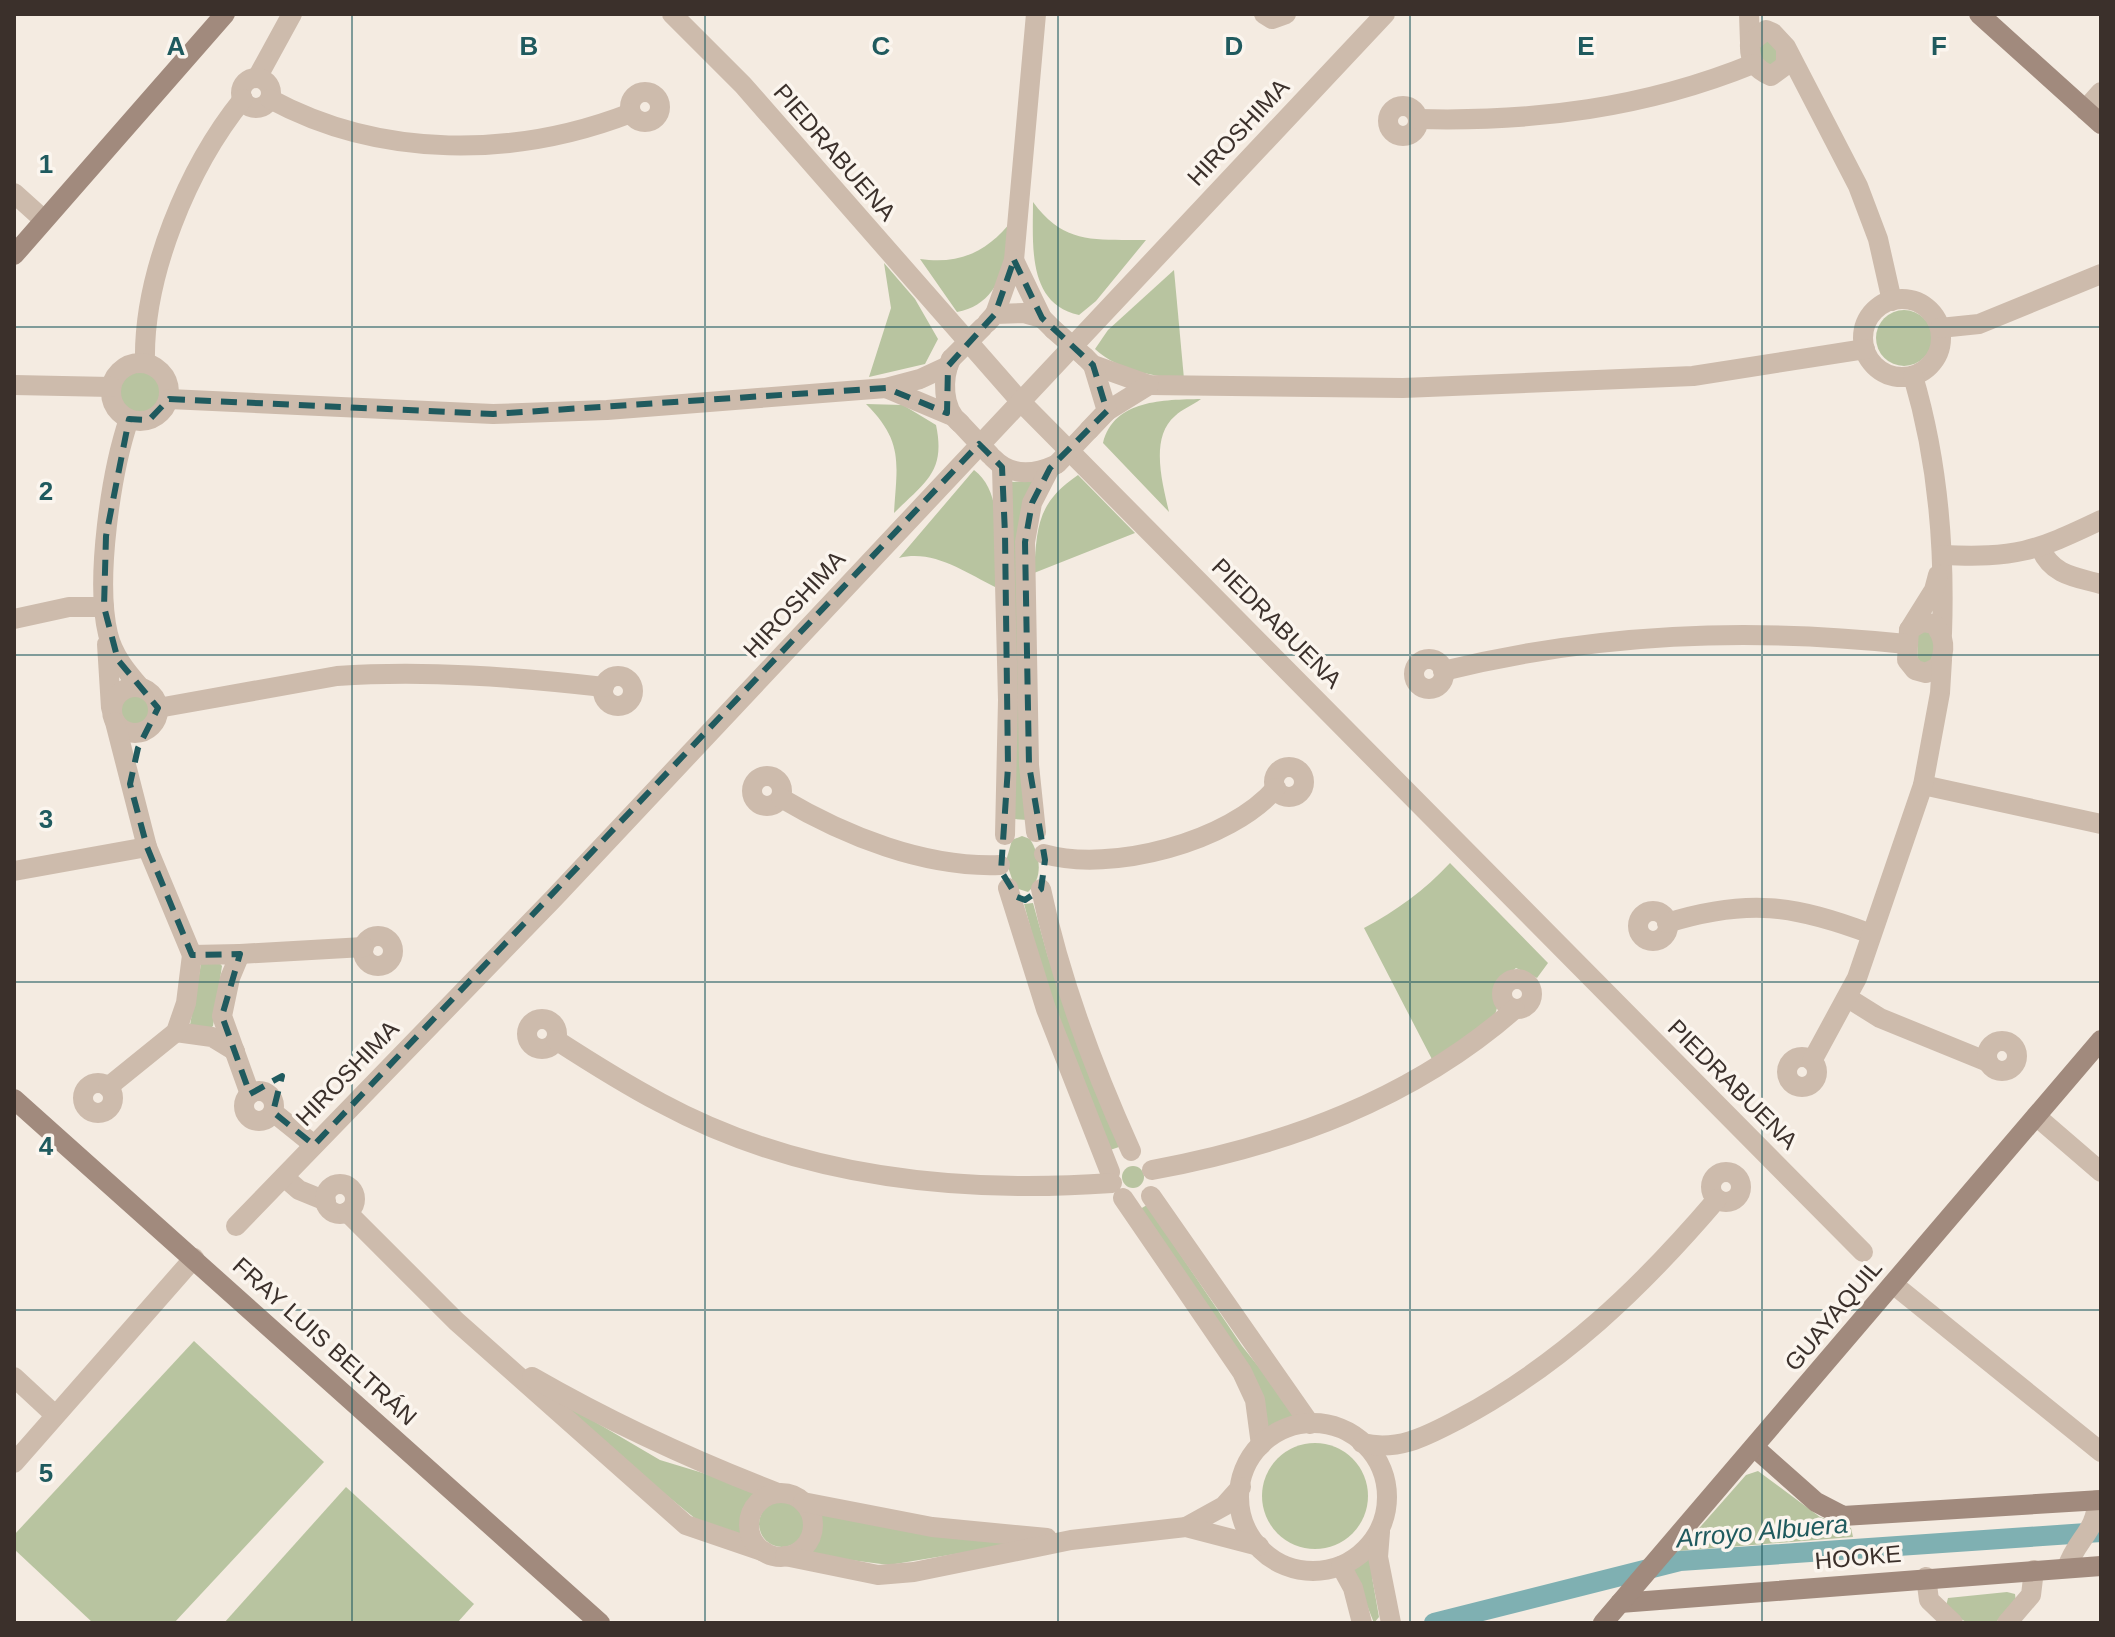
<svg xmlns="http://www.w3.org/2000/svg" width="2115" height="1637" viewBox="0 0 2115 1637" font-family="Helvetica,sans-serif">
	<rect width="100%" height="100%" fill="#f4ebe1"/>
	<g fill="#b8c4a0">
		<path d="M1772 36 1783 57 1769 70 1754 47Z"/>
		<path d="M1033 202C1065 246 1097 239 1146 240L1096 301 1079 315C1027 304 1033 245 1033 202Z"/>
		<path d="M1013 219C1008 257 1002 304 957 312L920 259C960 265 989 251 1013 219Z"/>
		<path d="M884 263 915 299 938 339 925 364 869 377 891 308Z"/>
		<path d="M1174 270 1184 379C1153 376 1119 371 1095 349L1108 330Z"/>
		<circle cx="1904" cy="338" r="28"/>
		<circle cx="142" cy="392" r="22"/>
		<path d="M1201 399C1193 405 1182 409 1175 416 1149 438 1163 485 1169 512L1103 443C1114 399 1164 400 1201 399Z"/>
		<path d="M866 404 903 405 936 425C946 472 925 482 894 513 897 463 904 442 866 404Z"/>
		<path d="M974 470C1006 494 995 550 995 587 965 572 933 549 899 558Z"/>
		<path d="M1078 475 1135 533 1034 573C1037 526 1037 503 1078 475Z"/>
		<path d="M1034 481 1028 820 1014 819 1009 482Z"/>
		<path d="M1918 630 1935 634 1937 660 1917 665Z"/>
		<circle cx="135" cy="709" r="16"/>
		<path d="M1022 836 1030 839C1040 855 1044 878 1028 892L1015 888 1006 861 1012 840Z"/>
		<path d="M1450 863 1548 963 1537 978 1516 968 1495 985 1497 1008 1494 1018 1435 1065 1364 928C1396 911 1425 890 1450 863Z"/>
		<path d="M1033 903 1048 957 1119 1147 1110 1150C1077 1070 1046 989 1024 904Z"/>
		<path d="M218 961 222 966 213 1026 208 1030 190 1025 201 964Z"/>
		<circle cx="1133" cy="1177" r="11"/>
		<path d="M1147 1205 1242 1346 1302 1421 1284 1424 1268 1434 1140 1209Z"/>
		<path d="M194 1341 324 1462 174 1623H93L14 1549V1535Z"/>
		<path d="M556 1399 660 1460 762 1491C746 1507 743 1518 747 1539L702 1524 612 1451Z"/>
		<circle cx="1315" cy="1496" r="53"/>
		<path d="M1758 1471 1820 1517 1851 1528 1853 1537 1679 1551 1746 1475Z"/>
		<path d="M346 1487 474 1604 457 1623H224Z"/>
		<circle cx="782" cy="1524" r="23"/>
		<path d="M817 1511 1027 1542 889 1565 804 1554 813 1551 819 1531Z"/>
		<path d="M1375 1553 1372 1577 1379 1617 1374 1623 1353 1570Z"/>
		<path d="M2007 1592 2015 1594 2016 1602 1995 1623H1968L1945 1610 1948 1598Z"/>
	</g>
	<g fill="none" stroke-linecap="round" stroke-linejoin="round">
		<path stroke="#7fb0b2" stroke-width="20" d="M1434 1623 1680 1561 2101 1532"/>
		<g stroke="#cdbbac" stroke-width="20">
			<path d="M672 14 743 85 1020 401 1863 1252"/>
			<path d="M1264 14 1272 19 1286 14"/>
			<path d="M1749 14 1750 43"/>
			<path d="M1786 47V65L1771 76C1755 69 1749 60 1750 43L1766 30 1773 33 1786 47 1858 186 1878 239 1892 301"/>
			<path d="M257 78 292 14"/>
			<circle cx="256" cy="93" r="15"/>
			<circle cx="645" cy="107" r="15"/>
			<path d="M270 99C381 159 515 158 631 113"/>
			<circle cx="1403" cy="121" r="15"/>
			<path d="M2085 110 2101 92"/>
			<path d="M1418 119C1534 122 1645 108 1753 64"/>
			<path d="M14 193 44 220"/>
			<path d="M1014 260 1036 14"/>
			<circle cx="1902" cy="338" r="39"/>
			<path d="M995 314 1014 260 1042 318 1054 330"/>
			<path d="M987 323 995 314 1024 313 1042 318"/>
			<path d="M1940 328 1979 324 2101 274"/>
			<path d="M1085 357 1093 365 1149 385 1403 388 1693 376 1865 349"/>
			<path d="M951 359C942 378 942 409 960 423"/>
			<path d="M145 362C143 275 188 167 243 99"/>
			<circle cx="140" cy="392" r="29"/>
			<path d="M1913 376C1938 460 1945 547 1942 634"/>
			<path d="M14 385 111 387"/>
			<path d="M886 388 950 415"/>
			<path d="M169 399 493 414 607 410 886 388 920 379 948 366"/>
			<path d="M1107 411 1149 385"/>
			<path d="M129 419C111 472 95 580 108 634 113 655 126 671 140 687"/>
			<path d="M1089 430 1107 411 1093 365"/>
			<path d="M993 458C1010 476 1033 475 1055 465"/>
			<path d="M1002 467 1008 700 1005 835"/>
			<path d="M2041 549C2052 575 2075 577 2101 584"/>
			<path d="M1942 555C2016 558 2034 552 2101 520"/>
			<path d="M14 619 69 607H104"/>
			<path d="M1922 622 1934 624C1945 637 1946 651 1938 667L1926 673 1915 670 1907 660 1909 630Z"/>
			<path d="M1909 630 1934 590 1938 575"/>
			<path d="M107 644 111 708"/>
			<circle cx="1429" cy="674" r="15"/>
			<path d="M1443 671C1598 633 1747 627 1906 644"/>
			<circle cx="618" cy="691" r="15"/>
			<circle cx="135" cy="710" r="23"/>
			<path d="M158 708 337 676C427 670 514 677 604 687"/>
			<path d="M115 722 147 847 192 955 240 954 230 978 222 1016 250 1094"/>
			<circle cx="1289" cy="782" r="15"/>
			<circle cx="767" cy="791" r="15"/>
			<path d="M1923 785 2101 824"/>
			<path d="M781 798C845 836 925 868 1000 865"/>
			<path d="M1036 832 1029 765 1025 542 1032 503 1050 468"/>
			<path d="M1044 854C1111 873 1230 842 1276 788"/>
			<path d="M14 871 147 847"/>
			<path d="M1008 888 1046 1009 1110 1172"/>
			<path d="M1041 889C1060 980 1093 1067 1131 1151"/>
			<circle cx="1653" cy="926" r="15"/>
			<path d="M1667 923C1748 898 1794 905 1871 934"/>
			<circle cx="378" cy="951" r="15"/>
			<path d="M240 954 364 947"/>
			<circle cx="1517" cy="994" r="15"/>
			<path d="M1848 998 1880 1018 1988 1062"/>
			<circle cx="542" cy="1034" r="15"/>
			<path d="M176 1032 212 1037 235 1051"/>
			<path d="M556 1040C590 1062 625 1084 661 1103 798 1177 958 1194 1112 1183"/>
			<circle cx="2002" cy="1056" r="15"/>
			<circle cx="1802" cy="1072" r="15"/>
			<path d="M1812 1061 1857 978 1923 785 1940 693 1942 660"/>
			<circle cx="98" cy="1098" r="15"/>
			<path d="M108 1087 176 1032 186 1003 192 955"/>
			<circle cx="259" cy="1106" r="15"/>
			<path d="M273 1112 314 1145"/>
			<path d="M2036 1116 2101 1172"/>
			<path d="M1152 1170C1286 1145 1411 1100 1515 1009"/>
			<circle cx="1726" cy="1187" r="15"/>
			<path d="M284 1177 299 1190 326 1201"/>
			<circle cx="340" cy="1199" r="15"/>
			<path d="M1151 1196 1310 1424"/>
			<path d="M1123 1198 1242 1372 1255 1400 1261 1445"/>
			<path d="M347 1212 456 1321 686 1525 765 1552"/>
			<path d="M236 1226 554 898 1385 14"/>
			<path d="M1893 1284 2101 1452"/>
			<path d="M14 1377 55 1415"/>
			<path d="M532 1377C612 1423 692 1460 778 1493"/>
			<circle cx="1313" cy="1497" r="74"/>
			<path d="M1362 1443C1399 1452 1428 1435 1459 1419 1562 1364 1642 1287 1717 1199"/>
			<path d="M14 1463 194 1258"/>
			<circle cx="781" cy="1525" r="32"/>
			<path d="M803 1502 932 1527 1047 1538"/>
			<path d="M1186 1527 1224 1506 1241 1487"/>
			<path d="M1380 1532 1378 1557 1391 1623"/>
			<path d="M785 1556 878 1575 914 1572 1071 1540 1186 1527 1259 1546"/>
			<path d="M1341 1566 1353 1588 1362 1623"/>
			<path d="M2067 1568C2076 1539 2097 1532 2097 1500"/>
			<path d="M1926 1577 1929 1600 1953 1623"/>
			<path d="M2007 1623 2031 1595 2034 1570"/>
		</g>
		<g stroke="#a18a7d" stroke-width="20">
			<path d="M1979 14 2101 124"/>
			<path d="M14 255 225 14"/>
			<path d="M14 1099 600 1623"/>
			<path d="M1754 1447 1816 1502 1843 1516 2101 1500"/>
			<path d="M1620 1603 2101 1566"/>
			<path d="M1603 1623 2101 1040"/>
		</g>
		<g stroke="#cdbbac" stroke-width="20">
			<path d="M1054 330 1085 357"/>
			<path d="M951 359 983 327"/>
			<path d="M960 423 990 455"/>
			<path d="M1057 464 1089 430"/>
		</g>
	</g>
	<path fill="none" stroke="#1f5a5e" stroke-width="6" stroke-dasharray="16 10" stroke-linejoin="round" d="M1014 260 1042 318 1093 365 1107 411 1050 468 1032 503 1025 542 1029 765 1045 860 1041 889 1025 900 1017 897 1001 871 1008 767 1005 534 1002 467 979 444 314 1145 273 1112 282 1076 250 1094 222 1016 240 954 192 955 147 847 130 784 138 748 158 708 118 660 104 607 106 536 129 419 149 420 169 399 493 414 886 388 947 413 948 366 995 314Z"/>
	<path fill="none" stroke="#1f5a5e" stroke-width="2" stroke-opacity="0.55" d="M352 14V1623M705 14V1623M1058 14V1623M1410 14V1623M1762 14V1623M14 327H2101M14 655H2101M14 982H2101M14 1310H2101"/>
	<g text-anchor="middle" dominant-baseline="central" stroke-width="7" stroke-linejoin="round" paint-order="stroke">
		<g font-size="24" fill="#3b302b" stroke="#fbf5ee">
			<text transform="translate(1238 132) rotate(-47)">HIROSHIMA</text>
			<text transform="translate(835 152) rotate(49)">PIEDRABUENA</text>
			<text transform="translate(794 604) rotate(-47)">HIROSHIMA</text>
			<text transform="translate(1277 623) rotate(45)">PIEDRABUENA</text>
			<text transform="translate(347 1073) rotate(-46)">HIROSHIMA</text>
			<text transform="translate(1733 1084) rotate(45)">PIEDRABUENA</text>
			<text transform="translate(1833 1315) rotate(-50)">GUAYAQUIL</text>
			<text transform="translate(325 1341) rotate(42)">FRAY LUIS BELTRÁN</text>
			<text transform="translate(1858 1557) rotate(-5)">HOOKE</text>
		</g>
		<g font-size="26" font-style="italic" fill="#1f5a5e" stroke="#fbf5ee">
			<text transform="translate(1762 1531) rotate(-5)">Arroyo Albuera</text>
		</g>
	</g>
	<g font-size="26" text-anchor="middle" font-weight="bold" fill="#1f5a5e" stroke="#fbf5ee" stroke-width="7" stroke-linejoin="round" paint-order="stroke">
		<text x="176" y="55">A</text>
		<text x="529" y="55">B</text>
		<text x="881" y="55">C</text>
		<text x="1234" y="55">D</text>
		<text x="1586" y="55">E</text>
		<text x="1939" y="55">F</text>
		<text x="46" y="173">1</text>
		<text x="46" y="500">2</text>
		<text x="46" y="828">3</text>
		<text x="46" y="1155">4</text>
		<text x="46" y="1482">5</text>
	</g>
	<rect width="2115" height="1637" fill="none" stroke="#3b302b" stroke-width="32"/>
</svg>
